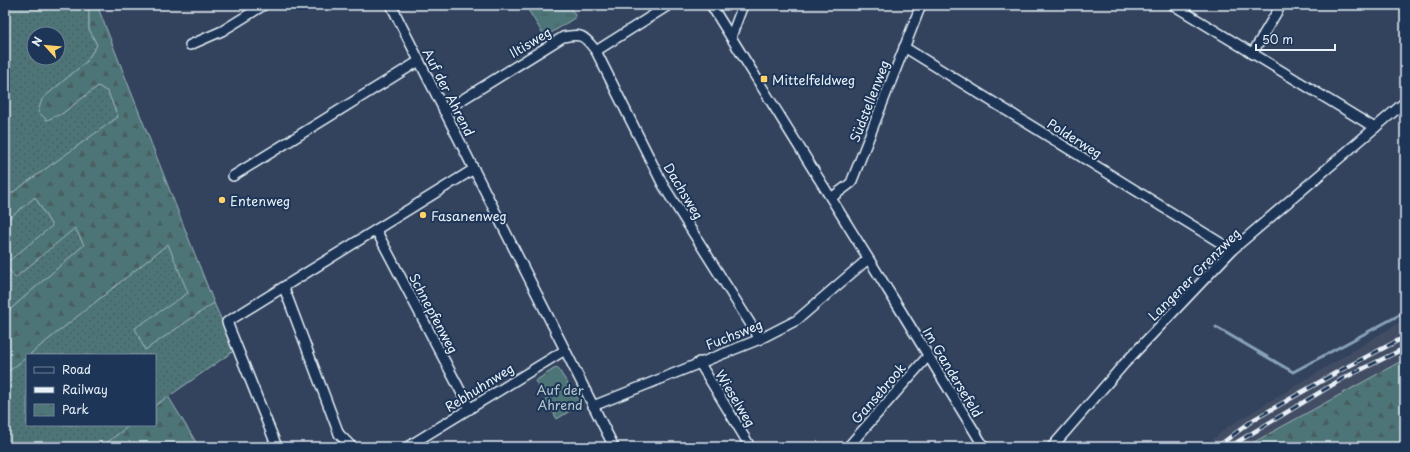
<svg xmlns="http://www.w3.org/2000/svg" width="1410" height="452" viewBox="0 0 1410 452" font-family="'Playpen Sans',sans-serif">
	<defs>
		<pattern id="grass-dots" width="8" height="8" patternUnits="userSpaceOnUse"><rect width="8" height="8" fill="#4e7578"/><path d="M2 2h.1M6 6h.1" fill="none" stroke="#4a5e61" stroke-width="1.8" stroke-linecap="round"/></pattern>
		<pattern id="forest-firs" width="22" height="20" patternUnits="userSpaceOnUse"><rect width="22" height="20" fill="#4e7578"/><path d="M5 1l3.5 6h-7zM16 11l3.5 6h-7z" fill="#4a5e61"/></pattern>
		<pattern id="park-tufts" width="24" height="20" patternUnits="userSpaceOnUse"><rect width="24" height="20" fill="#4e7578"/><path d="M3 7l-1-3M5 7V3M7 7l1-3M15 17l-1-3M17 17v-4M19 17l1-3" fill="none" stroke="#4a5e61"/></pattern>
	</defs>
	<rect width="100%" height="100%" fill="#33435e"/>
	<filter id="ink" filterUnits="userSpaceOnUse"><feTurbulence type="fractalNoise" baseFrequency=".025" numOctaves="2"/><feDisplacementMap in="SourceGraphic" scale="8" xChannelSelector="R" yChannelSelector="G"/><feConvolveMatrix kernelMatrix="1 2 1 2 8 2 1 2 1" color-interpolation-filters="sRGB"/></filter>
	<g filter="url(#ink)">
		<path fill="#424d63" d="M1405 319V447H1203L1228 427Z"/>
		<g fill="url(#grass-dots)" stroke="#9bb3b8" fill-rule="evenodd">
			<path d="M5 5H86L89 12V29L97 45 86 62 42 99 63 113 98 86 108 92 118 117 5 198ZM34 34H58V58H34Z"/>
			<path d="M35 197 52 226 6 264 75 228 84 245 5 314V217L7 219Z"/>
			<path d="M168 244 189 293 136 328 145 350 214 303 235 350 155 406V355H29Z"/>
			<path d="M27 357V425H130L101 447H5V374Z"/>
		</g>
		<g fill="url(#forest-firs)" stroke="#9bb3b8">
			<path d="M86 5H97L214 303 145 350 135 328 188 293 168 244 29 355H27V357L5 374V314L84 245 75 228 15 278 5 264 52 226 35 197 7 220 5 217V198L118 117 108 92 98 86 63 113 47 120 38 112 42 99 86 62 97 45 89 29V12Z"/>
			<path d="M1405 359V447H1245Z"/>
			<path d="M168 396 199 447H101L130 425H155V406Z"/>
		</g>
		<g fill="url(#park-tufts)" stroke="#9bb3b8">
			<path d="M525 5H569L576 17 545 37Z"/>
			<path d="M557 367 581 404 557 419 535 381Z"/>
		</g>
		<g fill="none" stroke-linecap="round" stroke-linejoin="round">
			<path stroke="#89a2bb" stroke-width="3" d="M1216 327 1293 372 1405 312"/>
			<defs>
				<g id="minor">
					<path d="M391 5 614 447"/>
					<path d="M711 5 901 311 984 447"/>
					<path d="M1173 5 1375 128"/>
					<path d="M731 37 743 5"/>
					<path d="M190 45 222 31 264 5"/>
					<path d="M904 47 1232 250"/>
					<path d="M596 51 663 185 760 339"/>
					<path d="M1252 54 1281 5"/>
					<path d="M444 111 563 37C583 33 584 36 596 51L669 5"/>
					<path d="M233 176 419 61"/>
					<path d="M831 198 851 183 921 5"/>
					<path d="M376 230 470 409"/>
					<path d="M284 288 339 434 352 447"/>
					<path d="M699 362 748 443 747 447"/>
					<path d="M593 406 760 339 797 320 868 259"/>
					<path d="M277 447 227 322 474 169"/>
					<path d="M407 447 565 350"/>
					<path d="M848 447 928 356"/>
					<path d="M1052 447 1124 364 1232 250 1405 102"/>
				</g>
			</defs>
			<use href="#minor" stroke="#e8f1f8" stroke-width="12"/>
			<use href="#minor" stroke="#1d3557" stroke-width="9"/>
			<defs>
				<g id="rail">
					<path d="M1217 447 1253 420 1339 371 1405 337"/>
					<path d="M1229 447 1342 379 1405 348"/>
				</g>
			</defs>
			<use href="#rail" stroke="#e8f1f8" stroke-width="4.5"/>
			<use href="#rail" stroke="#1d3557" stroke-width="3" stroke-dasharray="9" stroke-linecap="butt"/>
		</g>
	</g>
	<g fill="#ffd166" stroke="#1d3557" stroke-width="1.5">
		<rect x="760" y="75" width="8" height="8" rx="2"/>
		<circle cx="222" cy="200" r="4"/>
		<circle cx="423" cy="215" r="4"/>
	</g>
	<g text-anchor="middle" dominant-baseline="central" stroke-width="4" stroke-linejoin="round" paint-order="stroke">
		<g font-size="13" fill="#e8f1f8" stroke="#1d3557">
			<text transform="translate(530 42) rotate(-31)">Iltisweg</text>
			<text transform="translate(449 92) rotate(63)">Auf der Ahrend</text>
			<text transform="translate(869 101) rotate(-69)">Südstellenweg</text>
			<text transform="translate(1075 138) rotate(32)">Polderweg</text>
			<text transform="translate(684 191) rotate(59)">Dachsweg</text>
			<text transform="translate(1194 274) rotate(-45)">Langener Grenzweg</text>
			<text transform="translate(434 313) rotate(62)">Schnepfenweg</text>
			<text transform="translate(734 334) rotate(-22)">Fuchsweg</text>
			<text transform="translate(953 372) rotate(59)">Im Gandersefeld</text>
			<text transform="translate(479 387) rotate(-32)">Rebhuhnweg</text>
			<text transform="translate(878 393) rotate(-49)">Gansebrook</text>
			<text transform="translate(736 398) rotate(59)">Wieselweg</text>
		</g>
		<g font-size="13" fill="#e8f1f8" stroke="#1d3557" text-anchor="start">
			<text x="772" y="79">Mittelfeldweg</text>
			<text x="230" y="200">Entenweg</text>
			<text x="431" y="215">Fasanenweg</text>
		</g>
		<g font-size="13" fill="#b2c6cb" stroke="#1d3557">
			<text x="560" y="389">Auf der<tspan x="560" dy="15">Ahrend</tspan></text>
		</g>
	</g>
	<rect width="1410" height="452" fill="none" stroke="#1d3557" stroke-width="20"/>
	<rect x="10" y="10" width="1390" height="432" fill="none" stroke="#e8f1f8" stroke-width="1.5" filter="url(#ink)"/>
	<rect x="26" y="354" width="130" height="72" fill="#1d3557" stroke="#6e8097"/>
	<rect x="34" y="367" width="20" height="6" fill="#1d3557" stroke="#6e8097"/>
	<text x="62" y="374" font-size="12" fill="#e8f1f8">Road</text>
	<rect x="34" y="387" width="20" height="6" fill="#e8f1f8" stroke="#6e8097"/>
	<text x="62" y="394" font-size="12" fill="#e8f1f8">Railway</text>
	<rect x="34" y="404" width="20" height="12" fill="url(#park-tufts)" stroke="#6e8097"/>
	<text x="62" y="414" font-size="12" fill="#e8f1f8">Park</text>
	<g transform="translate(46 46) rotate(297)"><circle r="19" fill="#1d3557" stroke="#6e8097"/>
	<path d="M0-3L7 15L0 10L-7 15Z" fill="#ffd166"/>
	<text y="-6" font-size="11" font-weight="bold" text-anchor="middle" fill="#e8f1f8">N</text>
	</g>
	<path d="M1256 44v6h79v-6" fill="none" stroke="#e8f1f8" stroke-width="2"/>
	<text x="1262" y="44" font-size="12" fill="#e8f1f8" stroke="#1d3557" stroke-width="3" paint-order="stroke">50 m</text>
</svg>
